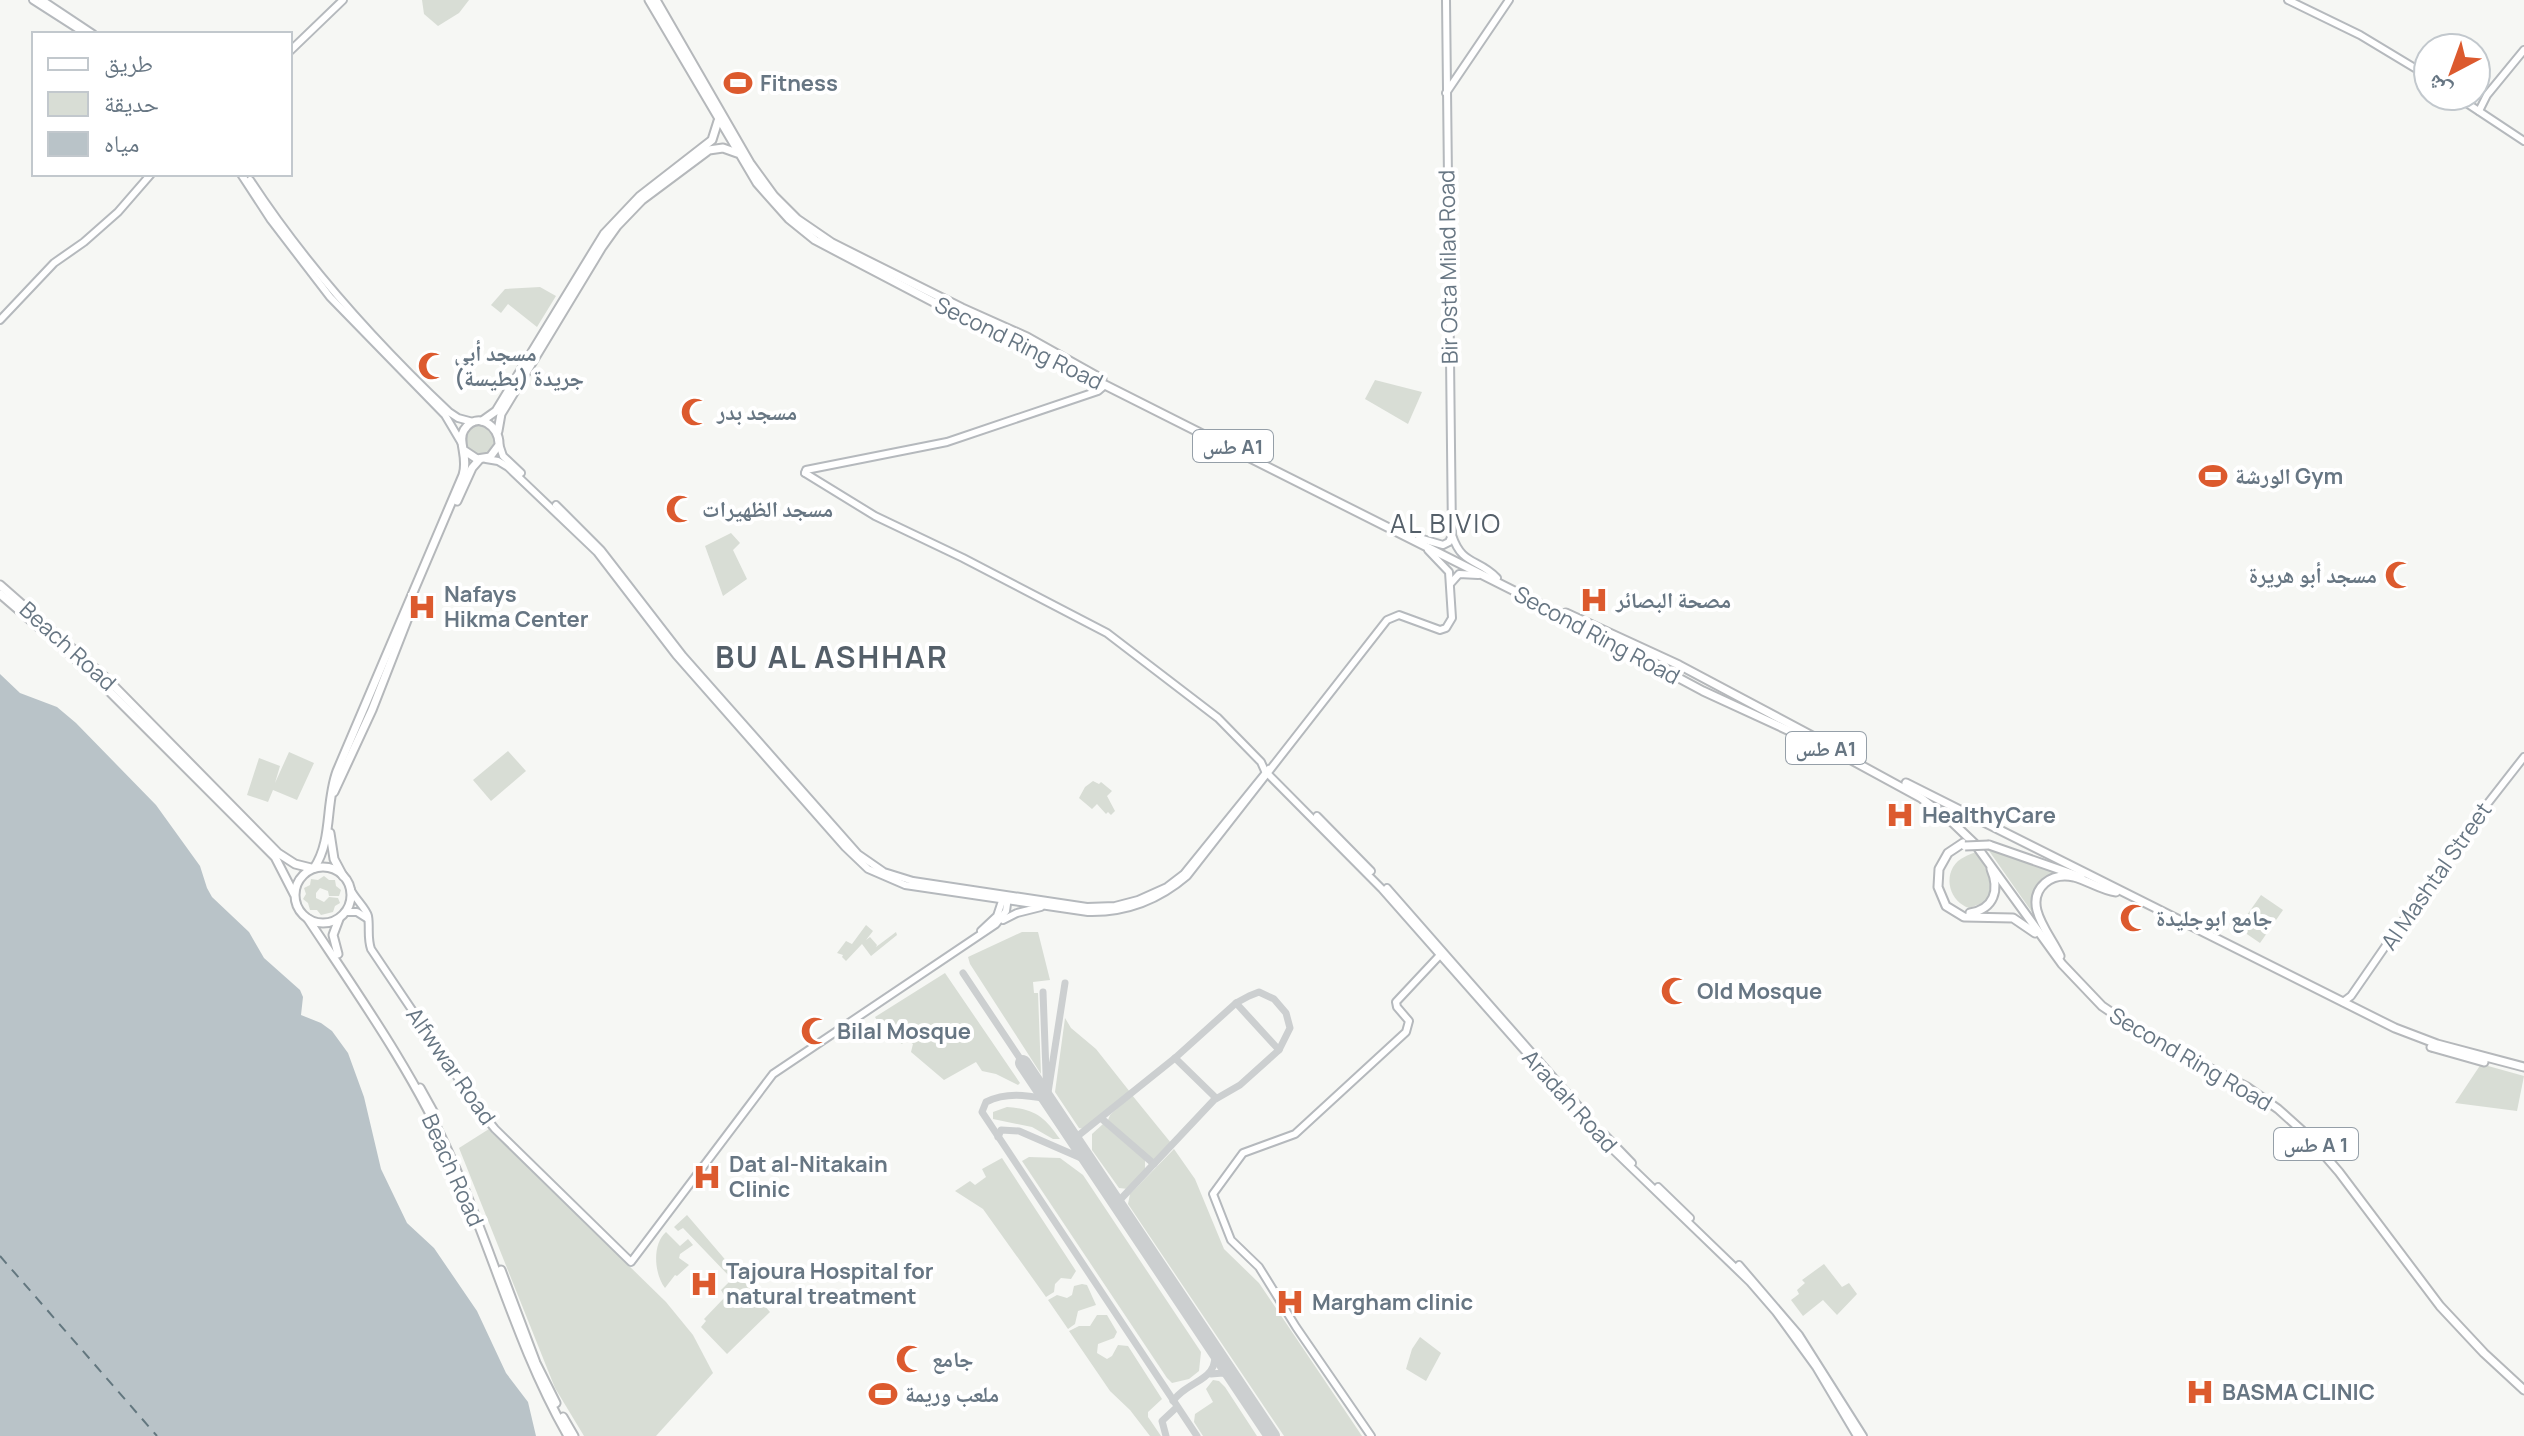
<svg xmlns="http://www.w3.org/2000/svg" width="2524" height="1436" viewBox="0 0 2524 1436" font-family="Manrope,'Noto Naskh Arabic',sans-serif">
	<rect width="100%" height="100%" fill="#f6f7f4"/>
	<g fill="#d8ddd5">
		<path d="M422 0H469L459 13 438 26 424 14Z"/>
		<path d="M540 287 556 296 537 327 508 304 501 313 491 305 505 289Z"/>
		<path d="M1375 380 1422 392 1408 424 1365 399Z"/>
		<circle cx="480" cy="440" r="16"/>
		<path d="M731 533 740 543 733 550 747 579 723 596 705 546Z"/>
		<path d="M508 751 526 771 491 801 473 780Z"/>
		<path d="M289 752 314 763 297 800 273 790 268 802 247 795 259 758 280 766 275 783Z"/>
		<path d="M1093 781 1099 784 1101 782 1112 791 1107 796 1115 811 1111 815 1108 812 1106 814 1097 804 1092 809 1079 798 1085 787Z"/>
		<path d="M1987 848 2067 875 2038 889 2039 922Z"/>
		<path d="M1976 852C1990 869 1996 880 1988 901L1969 908C1950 902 1942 876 1958 861 1963 857 1970 854 1976 852Z"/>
		<path d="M324 876 329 880H335L336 886 341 890 339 896H329L328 891 320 888 316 893V898L324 902 329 897 338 898 340 903 335 906 333 912 321 915 317 910H310L308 903 303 899 306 894 304 888 310 885 311 879 318 880Z"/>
		<path d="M2261 895 2283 910 2260 943 2238 928Z"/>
		<path d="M866 925 873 931 866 940 870 937 877 945 876 947 896 932 897 935 871 956 862 944 846 961 842 957 843 955 837 953 846 941 852 944Z"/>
		<path d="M1022 932H1038L1050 980 1033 982 1034 993H1038L1041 1074 970 964 968 957Z"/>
		<path d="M945 973 1020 1083 1018 1085 996 1074 982 1071 976 1062 944 1080 911 1052 913 1044 906 1039 902 1044 882 1030 875 1017Z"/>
		<path d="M1065 1018 1071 1028 1096 1049 1130 1092 1084 1129 1079 1128 1055 1092Z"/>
		<path d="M2481 1064 2524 1076 2517 1111 2455 1103Z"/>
		<path d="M1132 1095 1171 1143 1155 1159H1150L1108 1120 1110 1115Z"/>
		<path d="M1007 1107C1035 1109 1044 1116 1060 1139H1053L1032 1127 993 1119V1112Z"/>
		<path d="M1103 1124 1145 1160V1171L1128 1189 1119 1188 1092 1150V1134Z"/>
		<path d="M489 1129 666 1302 693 1335 713 1373 656 1436H584L555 1388 459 1148Z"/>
		<path d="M1174 1149 1195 1179 1224 1249 1259 1283 1362 1436H1284L1128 1204 1130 1194Z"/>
		<path d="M1029 1157 1060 1158 1083 1175 1201 1352 1199 1371 1189 1379 1172 1383 1167 1378 1022 1161Z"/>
		<path d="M1002 1158 1076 1271 1071 1279 1061 1278 1055 1284 1054 1292 1046 1297 983 1209 955 1191 970 1181 975 1185 986 1177 982 1169Z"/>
		<path d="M687 1215 770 1312 727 1354 701 1327 706 1321 704 1319 725 1297 721 1290 730 1281V1277L683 1228 678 1231 674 1227Z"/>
		<path d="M666 1232 680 1246 688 1239 693 1245 680 1254 679 1258 689 1265 677 1276 675 1275 665 1288C654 1274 652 1244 666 1232Z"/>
		<path d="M1824 1264 1842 1287 1849 1283 1857 1294 1837 1315 1823 1300 1803 1316 1791 1300 1799 1294 1797 1290 1805 1283 1802 1280Z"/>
		<path d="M1082 1284 1087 1285 1096 1305 1078 1311 1075 1324 1068 1329 1048 1300 1057 1295 1067 1298 1072 1295 1074 1286Z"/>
		<path d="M1097 1315H1107L1117 1332 1114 1338 1098 1344 1097 1353 1107 1359 1112 1356 1118 1345 1128 1346 1162 1399 1148 1412V1417L1161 1436H1150L1130 1410 1110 1391 1069 1331 1079 1326H1090Z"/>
		<path d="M1420 1337 1441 1353 1426 1381 1406 1369 1412 1349Z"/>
		<path d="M1213 1380 1219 1381 1225 1387 1257 1436H1203L1194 1422 1195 1414 1213 1402 1206 1389Z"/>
	</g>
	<path fill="#b9c3c8" d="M0 674 20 693 57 707 76 723 156 805 200 866 207 888 212 897 249 932 264 958 300 990 303 997 301 1015 321 1023 332 1031 348 1053 364 1097 381 1169 407 1223 434 1248 477 1311 506 1373 528 1402 536 1436H0Z"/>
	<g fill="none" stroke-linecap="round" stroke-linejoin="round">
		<path stroke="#63777f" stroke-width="2" stroke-dasharray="10 8" stroke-linecap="butt" d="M0 1256 157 1436"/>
		<g stroke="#cccfd0" stroke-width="7">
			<path d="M963 973 1023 1063"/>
			<path d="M1043 992 1047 1099 1065 983"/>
			<path d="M1236 1003 1279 1050"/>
			<path d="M1175 1058 1216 1098"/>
			<path d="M1047 1099C1026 1095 1006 1092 986 1102L982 1112 1197 1436"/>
			<path d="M1102 1119 1154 1164"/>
			<path d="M998 1137 1001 1130 1019 1131 1088 1161"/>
			<path d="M1074 1139 1175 1058 1236 1003 1249 996 1259 992 1274 999 1286 1013 1290 1028 1279 1050 1240 1085 1214 1100 1117 1203"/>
			<path d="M1211 1374 1223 1373 1234 1379"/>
			<path d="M1173 1401C1188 1379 1221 1382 1214 1348"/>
			<path d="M1166 1436 1162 1421 1177 1407"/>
		</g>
		<path stroke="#cccfd0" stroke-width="16" d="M1023 1063 1272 1436"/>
		<defs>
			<g id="major">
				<path d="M33 0 86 34"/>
				<path d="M42 0 93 34"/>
				<path d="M1446 0 1452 535C1462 566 1478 558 1497 578"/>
				<path d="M2288 0 2360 35 2428 76"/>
				<path d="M290 51 343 0"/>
				<path d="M1446 93 1509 0"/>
				<path d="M2456 96 2524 141"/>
				<path d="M2479 111 2487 95 2524 50"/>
				<path d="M241 174 271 220 330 297 445 415 461 442"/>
				<path d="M250 180C307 267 374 341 449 412L458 418 473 422"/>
				<path d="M0 320 54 263 84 242 118 212 151 174"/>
				<path d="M499 444 503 456 521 473"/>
				<path d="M486 459 498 461 508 467 597 552 676 655 845 847 868 869 905 885 1088 912C1125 913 1159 900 1187 876L1387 620 1399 615 1440 630 1446 628 1452 618 1449 572 1428 550"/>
				<path d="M805 473 875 516 963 558 1107 633 1218 718 1261 762 1265 771 1382 889 1606 1143 1750 1282 1776 1312 1816 1367 1857 1436"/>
				<path d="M805 473 806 470 947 442 1098 391 1105 385"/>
				<path d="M556 505 601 550 683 656 858 854 884 872 913 881 1087 907 1115 906 1138 900 1167 887 1184 874 1269 769"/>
				<path d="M1419 538 1443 545 1449 542 1452 535"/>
				<path d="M1451 583 1459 574 1478 575"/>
				<path d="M1317 816 1371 871"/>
				<path d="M350 888C354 898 366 908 368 916 370 927 367 937 371 949L478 1108 495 1129 631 1262 773 1074 996 924 1006 911 1008 897"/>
				<path d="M1387 888 1588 1117"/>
				<path d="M345 912H357L368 919"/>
				<path d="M1003 920 1017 913 1041 907"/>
				<path d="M981 931 997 916 1003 898"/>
				<path d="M2343 1002 2351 996 2456 844 2524 757"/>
				<path d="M1604 1134 1632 1163"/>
				<path d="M1658 1187 1690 1218"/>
				<path d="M1739 1265 1799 1335 1863 1436"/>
				<path d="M1371 1436 1296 1327 1259 1267 1231 1240 1213 1194 1243 1153 1295 1134 1406 1032 1409 1021 1397 1007 1396 1002 1440 955"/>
			</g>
			<g id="highway">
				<path d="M649 0 757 183 789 219 815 240 1027 351 1105 385 1548 608 1703 691 1844 756 1921 798 1951 821 1975 844 2062 964 2102 1006 2149 1038 2247 1087 2278 1109 2307 1135 2339 1172 2440 1306 2484 1353 2524 1390"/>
				<path d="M656 0 750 163 774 196 797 219 832 243 962 308 1027 337 1102 379"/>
				<path d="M482 421 496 411 604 234 640 196 712 140 718 121"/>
				<path d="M498 431 501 414 602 247 617 226 642 200 709 150 723 148 737 153"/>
				<path d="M457 501 472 468 479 460"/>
				<path d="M0 585 108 680 278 853 295 864 311 868"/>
				<path d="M0 594 84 666 275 857 294 894"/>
				<path d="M1566 613 1679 665 1820 740"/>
				<path d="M1906 783 2395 1028 2437 1044 2524 1067"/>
				<path d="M334 792 372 710 413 605"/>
				<path d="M330 833 334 859 343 876"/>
				<path d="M1963 843 1948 853 1939 869 1938 887 1946 906 1964 917 2013 918 2035 933"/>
				<path d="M1989 845 2081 877"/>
				<circle cx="323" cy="895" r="28"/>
				<path d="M314 868C333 840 325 803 337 771L463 475C469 457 457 441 464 430 477 410 500 426 499 445L490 457 477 459 465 451"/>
				<path d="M1970 913C1994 909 2000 890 1991 869"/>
				<path d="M308 919C359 996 415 1075 452 1160 493 1251 518 1349 568 1436"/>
				<path d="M338 954 333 935 339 919"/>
				<path d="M2060 956C2051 935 2021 904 2045 883 2053 876 2064 875 2074 877 2089 881 2101 890 2116 892"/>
				<path d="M2431 1047 2484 1062"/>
				<path d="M420 1088 435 1115"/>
				<path d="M501 1270 536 1363 556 1403"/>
				<path d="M563 1417 574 1436"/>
			</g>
		</defs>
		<use href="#major" stroke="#b5b9bd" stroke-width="10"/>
		<use href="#highway" stroke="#b5b8bb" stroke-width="11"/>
		<use href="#major" stroke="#fff" stroke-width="6"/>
		<use href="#highway" stroke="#fff" stroke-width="7"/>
		<defs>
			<path id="highway-bridge" d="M1965 846 1989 845"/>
		</defs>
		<use href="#highway-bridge" stroke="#b5b8bb" stroke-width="11" stroke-linecap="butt"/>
		<use href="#highway-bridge" stroke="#fff" stroke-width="7"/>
	</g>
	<defs>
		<symbol id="stadium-bare" viewBox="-9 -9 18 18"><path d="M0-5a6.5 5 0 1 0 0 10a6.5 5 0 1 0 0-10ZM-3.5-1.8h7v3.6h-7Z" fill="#dc5a2e" stroke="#fff" stroke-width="2.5" paint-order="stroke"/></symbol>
		<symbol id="mosque-bare" viewBox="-9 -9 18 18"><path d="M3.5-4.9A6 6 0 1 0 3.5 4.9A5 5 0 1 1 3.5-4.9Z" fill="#dc5a2e" stroke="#fff" stroke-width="2.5" paint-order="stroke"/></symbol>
		<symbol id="hospital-bare" viewBox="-9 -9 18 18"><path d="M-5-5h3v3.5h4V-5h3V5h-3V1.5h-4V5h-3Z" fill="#dc5a2e" stroke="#fff" stroke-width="2.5" paint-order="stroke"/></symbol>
	</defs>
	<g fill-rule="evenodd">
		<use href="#stadium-bare" x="718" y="63" width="40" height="40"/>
		<use href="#mosque-bare" x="412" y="346" width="40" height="40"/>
		<use href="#mosque-bare" x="675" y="392" width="40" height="40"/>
		<use href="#stadium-bare" x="2193" y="456" width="40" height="40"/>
		<use href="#mosque-bare" x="660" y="489" width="40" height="40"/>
		<use href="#mosque-bare" x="2379" y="555" width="40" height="40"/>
		<use href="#hospital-bare" x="1574" y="580" width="40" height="40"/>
		<use href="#hospital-bare" x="402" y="587" width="40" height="40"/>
		<use href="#hospital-bare" x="1880" y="795" width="40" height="40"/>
		<use href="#mosque-bare" x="2114" y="898" width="40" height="40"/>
		<use href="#mosque-bare" x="1655" y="971" width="40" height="40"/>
		<use href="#mosque-bare" x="795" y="1011" width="40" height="40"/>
		<use href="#hospital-bare" x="687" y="1157" width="40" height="40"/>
		<use href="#hospital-bare" x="684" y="1264" width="40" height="40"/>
		<use href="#hospital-bare" x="1270" y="1282" width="40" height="40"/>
		<use href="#mosque-bare" x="890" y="1339" width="40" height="40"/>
		<use href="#hospital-bare" x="2180" y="1372" width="40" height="40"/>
		<use href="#stadium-bare" x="863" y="1374" width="40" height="40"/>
	</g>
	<g text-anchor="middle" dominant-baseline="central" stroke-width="8" stroke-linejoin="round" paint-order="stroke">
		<g fill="#fff" stroke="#959fa8" stroke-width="2">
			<rect x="1193" y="430" width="80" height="32" rx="6"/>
			<rect x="1786" y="732" width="80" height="32" rx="6"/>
			<rect x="2274" y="1128" width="84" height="32" rx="6"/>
		</g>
		<g font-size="20" font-weight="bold" fill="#677683">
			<text x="1233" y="446">طس A1</text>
			<text x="1826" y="748">طس A1</text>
			<text x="2316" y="1144">طس A 1</text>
		</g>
		<g font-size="22" font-weight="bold" fill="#677683" stroke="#fff" text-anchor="start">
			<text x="760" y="83">Fitness</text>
			<text x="454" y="353">مسجد أبي<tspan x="454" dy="25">جريدة (بطيسة)</tspan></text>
			<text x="717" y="412">مسجد بدر</text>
			<text x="2235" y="476">الورشة Gym</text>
			<text x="702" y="509">مسجد الظهيرات</text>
			<text x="2377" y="575" text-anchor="end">مسجد أبو هريرة</text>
			<text x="444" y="594">Nafays<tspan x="444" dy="25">Hikma Center</tspan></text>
			<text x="1616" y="600">مصحة البصائر</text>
			<text x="1922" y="815">HealthyCare</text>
			<text x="2156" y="918">جامع ابوجليدة</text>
			<text x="1697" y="991">Old Mosque</text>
			<text x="837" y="1031">Bilal Mosque</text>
			<text x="729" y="1164">Dat al-Nitakain<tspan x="729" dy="25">Clinic</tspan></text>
			<text x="726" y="1271">Tajoura Hospital for<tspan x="726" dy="25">natural treatment</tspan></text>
			<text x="1312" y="1302">Margham clinic</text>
			<text x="932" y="1359">جامع</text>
			<text x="2222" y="1392">BASMA CLINIC</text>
			<text x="905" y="1394">ملعب وريمة</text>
		</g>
		<g font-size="22" fill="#677683" stroke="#fff">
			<text transform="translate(1448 267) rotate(-91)">Bir Osta Milad Road</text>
			<text transform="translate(1019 343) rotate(26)">Second Ring Road</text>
			<text transform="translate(1597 635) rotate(28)">Second Ring Road</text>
			<text transform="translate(68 646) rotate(42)">Beach Road</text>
			<text transform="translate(2436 876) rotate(-55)">Al Mashtal Street</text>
			<text transform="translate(2191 1059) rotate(30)">Second Ring Road</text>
			<text transform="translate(451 1066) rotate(55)">Alfwwar Road</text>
			<text transform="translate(1570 1101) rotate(48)">Aradah Road</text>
			<text transform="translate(453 1170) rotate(66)">Beach Road</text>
		</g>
		<g font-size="26" letter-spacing="2" fill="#545f69" stroke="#fff">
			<text x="1446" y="523">AL BIVIO</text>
		</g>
		<g font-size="30" font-weight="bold" letter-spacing="2" fill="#545f69" stroke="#fff">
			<text x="832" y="656">BU AL ASHHAR</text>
		</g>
	</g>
	<rect x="32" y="32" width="260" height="144" fill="#ffffff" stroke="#c2c8cd" stroke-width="2"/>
	<rect x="48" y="58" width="40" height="12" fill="#ffffff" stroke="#c2c8cd" stroke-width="2"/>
	<text x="104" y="72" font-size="24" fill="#677683">طريق</text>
	<rect x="48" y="92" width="40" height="24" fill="#d8ddd5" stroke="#c2c8cd" stroke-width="2"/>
	<text x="104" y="112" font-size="24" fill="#677683">حديقة</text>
	<rect x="48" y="132" width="40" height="24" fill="#b9c3c8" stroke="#c2c8cd" stroke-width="2"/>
	<text x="104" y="152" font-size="24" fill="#677683">مياه</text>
	<g transform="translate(2452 72) rotate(221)"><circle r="38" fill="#ffffff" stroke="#c2c8cd" stroke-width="2"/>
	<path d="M0-6L14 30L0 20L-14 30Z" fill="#dc5a2e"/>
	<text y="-12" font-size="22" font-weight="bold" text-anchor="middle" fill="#677683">ش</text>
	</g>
</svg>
